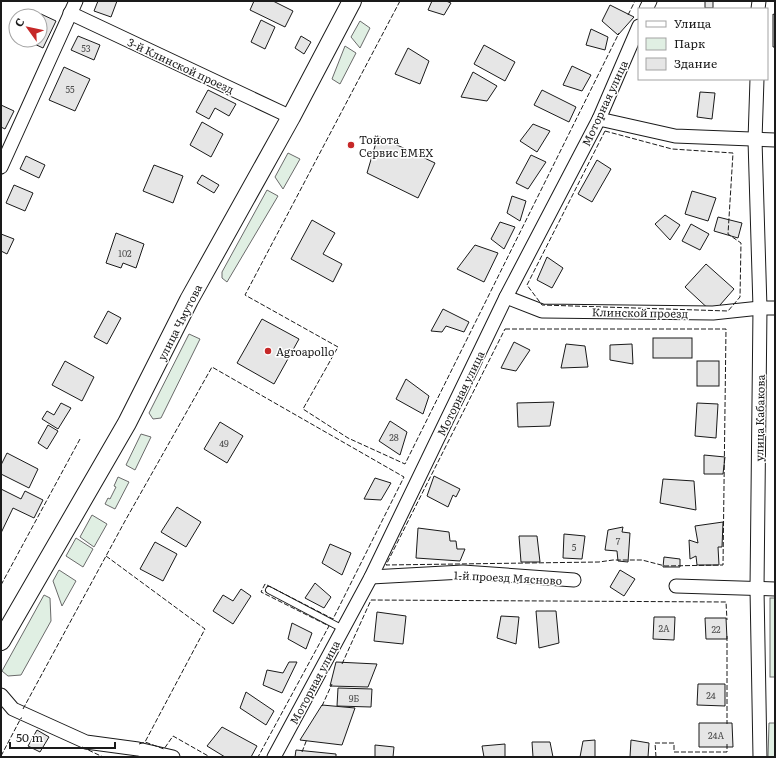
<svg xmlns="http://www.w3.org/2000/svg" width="776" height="758" viewBox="0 0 776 758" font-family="Literata,serif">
	<rect width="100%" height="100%" fill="#fff"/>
	<g fill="#e0efe3" stroke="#6a6a6a">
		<path d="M360 21 370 28 360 48 351 37Z"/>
		<path d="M345 46 356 53 340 84 332 79Z"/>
		<path d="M288 153 300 159 283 189 275 177Z"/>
		<path d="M267 190 278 196 227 282 222 278V272Z"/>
		<path d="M189 334 200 339 161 418 153 419 149 413Z"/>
		<path d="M141 434 151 437 135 470 126 465Z"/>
		<path d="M118 477 129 482 115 509 105 504 108 498 110 499 116 487 114 486Z"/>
		<path d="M92 515 107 524 94 547 80 537Z"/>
		<path d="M76 538 93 549 83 567 66 556Z"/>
		<path d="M59 570 76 581 62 606 53 581Z"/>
		<path d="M44 595 50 598 51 621 21 675 8 676 2 671Z"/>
		<rect x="770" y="598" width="5" height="79"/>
		<path d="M769 723H775V757H768Z"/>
	</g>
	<g fill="#e6e6e6" stroke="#1a1a1a">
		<path d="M98 1H117L111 17 94 11Z"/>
		<path d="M254 1H273L293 11 285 27 250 10Z"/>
		<path d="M432 1H446L451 3 444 15 428 10Z"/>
		<rect x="705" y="1" width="8" height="7"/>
		<path d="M610 5 634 17 618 35 602 21Z"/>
		<path d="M41 14 56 21 43 48 28 41V40H40V16Z"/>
		<path d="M773 14 775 15V47H773Z"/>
		<path d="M261 20 275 27 265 49 251 42Z"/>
		<path d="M591 29 608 37 605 50 586 45Z"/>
		<path d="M78 36 100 45 94 60 71 50Z"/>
		<path d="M301 36 311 42 304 54 295 48Z"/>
		<path d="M484 45 515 62 505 81 474 64Z"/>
		<path d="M408 48 429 61 420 84 395 74Z"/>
		<path d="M572 66 591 75 582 91 563 85Z"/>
		<path d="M64 67 90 79 75 111 49 100Z"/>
		<path d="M473 72 497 86 487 101 461 97Z"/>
		<path d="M208 90 236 104 229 116 215 108 209 119 196 112Z"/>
		<path d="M542 90 576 107 569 122 534 105Z"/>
		<path d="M700 92 715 93 712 119 697 117Z"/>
		<path d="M1 105 14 111 5 129 1 127Z"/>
		<path d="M202 122 223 134 211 157 190 145Z"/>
		<path d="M533 124 550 131 537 152 520 141Z"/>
		<path d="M378 136 435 163 418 198 367 173Z"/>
		<path d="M531 155 546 162 528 189 516 183Z"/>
		<path d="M26 156 45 165 39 178 20 169Z"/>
		<path d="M597 160 611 169 592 202 578 194Z"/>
		<path d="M154 165 183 176 173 203 143 191Z"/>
		<path d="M202 175 219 185 214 193 197 183Z"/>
		<path d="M14 185 33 193 25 211 6 203Z"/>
		<path d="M692 191 716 198 708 221 685 214Z"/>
		<path d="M512 196 526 201 520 221 507 213Z"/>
		<path d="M665 215 680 225 670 240 655 224Z"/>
		<path d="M718 217 742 223 738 238 714 231Z"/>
		<path d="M312 220 335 233 323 254 342 264 333 282 291 259Z"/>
		<path d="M500 222 515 227 504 249 491 239Z"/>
		<path d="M691 224 709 234 700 250 682 241Z"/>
		<path d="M116 233 144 244 136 268 123 263 121 268 106 263Z"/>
		<path d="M1 234 14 239 7 254 1 251Z"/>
		<path d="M475 245 498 253 484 282 457 269Z"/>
		<path d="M547 257 563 268 552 288 537 280Z"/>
		<path d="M706 264 734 289 713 313 685 287Z"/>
		<path d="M443 309 469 322 464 332 446 326 442 332 431 331Z"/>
		<path d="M108 311 121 318 107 344 94 337Z"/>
		<path d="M262 319 299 339 274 384 237 363Z"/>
		<rect x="653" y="338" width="39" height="20"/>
		<path d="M514 342 530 350 516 371 501 368Z"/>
		<path d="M566 344 585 346 588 367 561 368Z"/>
		<path d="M632 344 633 364 610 360V345Z"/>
		<path d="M65 361 94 377 82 401 52 385Z"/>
		<rect x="697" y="361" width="22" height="25"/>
		<path d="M406 379 429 396 423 414 396 399Z"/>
		<path d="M554 402 550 426 518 427 517 403Z"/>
		<path d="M61 403 71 408 58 429 42 419 47 411 54 415Z"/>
		<path d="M697 403 718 404 716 438 695 436Z"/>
		<path d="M390 421 407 432 400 455 379 441Z"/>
		<path d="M220 422 243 436 227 463 204 449Z"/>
		<path d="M48 425 58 431 47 449 38 443Z"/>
		<path d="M7 453 38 469 29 488 1 474V465Z"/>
		<path d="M704 455 725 457 723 474H704Z"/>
		<path d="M434 476 460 489 456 497 453 495 448 507 427 496Z"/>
		<path d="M375 478 391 483 381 500 364 499Z"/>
		<path d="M663 479 694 481 696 510 660 503Z"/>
		<path d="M1 489 21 499 25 491 43 500 34 518 13 508 1 533Z"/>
		<path d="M177 507 201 522 186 547 161 532Z"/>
		<path d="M723 522 722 547H718L719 565H697L696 556 690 559 689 540 698 543 695 526Z"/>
		<path d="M623 527 622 532 630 533 628 562 618 561 617 551 605 550 608 530Z"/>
		<path d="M418 528 449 532 450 541H456L457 549H465L460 561 416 558Z"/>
		<path d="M564 534 585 536 582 559 563 558Z"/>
		<path d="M519 536H537L540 562H521Z"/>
		<path d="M155 542 177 554 163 581 140 569Z"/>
		<path d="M330 544 351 553 342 575 322 563Z"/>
		<path d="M664 557 680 559V567H663Z"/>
		<path d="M620 570 635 579 624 596 610 587Z"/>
		<path d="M315 583 331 597 324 608 305 598Z"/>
		<path d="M241 589 251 596 233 624 213 611 223 595 233 601Z"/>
		<path d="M536 611H556L559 643 539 648Z"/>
		<path d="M377 612 406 616 403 644 374 641Z"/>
		<path d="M501 616 519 617 516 644 497 638Z"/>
		<path d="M654 617H675L674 640 653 639Z"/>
		<path d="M705 618H726L727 639H706Z"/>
		<path d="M292 623 312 633 306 649 288 639Z"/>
		<path d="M289 662H297L282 693 263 685 267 670 283 673Z"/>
		<path d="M336 662 377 664 368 687 330 686Z"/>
		<path d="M698 684H725V706L697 705Z"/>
		<path d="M338 688 372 689 371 707 337 706Z"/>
		<path d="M246 692 274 711 266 725 240 708Z"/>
		<path d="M322 705 355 708 342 745 300 740Z"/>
		<path d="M699 723H732L733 747H699Z"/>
		<path d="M222 727 257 746 251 757H225L207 746Z"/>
		<path d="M37 730 49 737 40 752 28 746Z"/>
		<path d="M595 740V757H580L583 741Z"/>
		<path d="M631 740 649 743 648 757H630Z"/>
		<path d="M532 742H550L553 757H533Z"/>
		<path d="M505 744V757H484L482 746Z"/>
		<path d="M375 745 394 747 393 757H375Z"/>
		<path d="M296 750 336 754V757H295Z"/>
	</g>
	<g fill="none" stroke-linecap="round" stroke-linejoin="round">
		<defs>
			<path id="lane" d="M269 590 343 629"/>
			<g id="street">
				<path d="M646 9 650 1"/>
				<path d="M758 9 759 1"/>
				<path d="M70 13 291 117"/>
				<path d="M757 79 755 140 760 308 757 589 760 757"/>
				<path d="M599 119 675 136 775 140"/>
				<path d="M1 167 76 1"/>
				<path d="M506 297 542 311 713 313 760 308H775"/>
				<path d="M371 577 463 572 574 580"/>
				<path d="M676 586 775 589"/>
				<path d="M1 695 13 709 86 742 138 749 173 757"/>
				<path d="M274 757 371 577 506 297 599 119 639 26"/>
			</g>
			<path id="secondary" d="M1 641 127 423 189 300 291 117 352 1"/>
		</defs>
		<use href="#lane" stroke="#1a1a1a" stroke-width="8"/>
		<use href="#street" stroke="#1a1a1a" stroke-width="15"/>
		<use href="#secondary" stroke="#1a1a1a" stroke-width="20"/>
		<use href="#lane" stroke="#fff" stroke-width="6"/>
		<use href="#street" stroke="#fff" stroke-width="13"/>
		<use href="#secondary" stroke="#fff" stroke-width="18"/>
		<g stroke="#1a1a1a" stroke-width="1" stroke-dasharray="5 2" stroke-linecap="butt">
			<path d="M400 1 245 295 338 347 303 409 348 438 405 464 619 33"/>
			<path d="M628 15 635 1"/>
			<path d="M605 131 672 149 733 153 728 234 741 243 740 297 728 311 542 305 527 285Z"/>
			<path d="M505 329H726L723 565 665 566 642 560H613L599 562 386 565Z"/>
			<path d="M106 556 205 629 145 742"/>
			<path d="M1 585 80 439"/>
			<path d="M727 636V724"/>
			<path d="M342 664 371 600 726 602 727 620"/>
			<path d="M322 706 332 684"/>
			<path d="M23 709 125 521 212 367 404 477 333 619 265 584 261 592 329 626 258 757"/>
			<path d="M139 744 145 742 164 749 173 736 210 757"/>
			<path d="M82 747 103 757"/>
			<path d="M302 752 307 739"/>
			<path d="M1 756 21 718H22"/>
			<path d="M656 757 655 743H674V752H727V744"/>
		</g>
	</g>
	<g fill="#c62828" stroke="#fff" stroke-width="1.5">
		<circle cx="351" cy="145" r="4"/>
		<circle cx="268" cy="351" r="4"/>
	</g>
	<g text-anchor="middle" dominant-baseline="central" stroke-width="3" stroke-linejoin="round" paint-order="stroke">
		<g font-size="9" fill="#4d4d4d">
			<text x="86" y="48">53</text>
			<text x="70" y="89">55</text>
			<text x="125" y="253">102</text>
			<text x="394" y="437">28</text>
			<text x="224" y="443">49</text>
			<text x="618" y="541">7</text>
			<text x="574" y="547">5</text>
			<text x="664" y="628">2А</text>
			<text x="716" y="629">22</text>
			<text x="711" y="695">24</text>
			<text x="354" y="698">9Б</text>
			<text x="716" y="735">24А</text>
		</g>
		<g font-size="11" fill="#1a1a1a" stroke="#fff">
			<text transform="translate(181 65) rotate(25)">3-й Клинской проезд</text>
			<text transform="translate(604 103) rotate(-65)">Моторная улица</text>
			<text transform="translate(640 312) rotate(1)">Клинской проезд</text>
			<text transform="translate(179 322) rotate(-63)">улица Чмутова</text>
			<text transform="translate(460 393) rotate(-64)">Моторная улица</text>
			<text transform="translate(759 418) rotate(-89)">улица Кабакова</text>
			<text transform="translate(508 577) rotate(3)">1-й проезд Мясново</text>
			<text transform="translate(314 682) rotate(-62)">Моторная улица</text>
		</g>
		<g font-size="11" fill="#1a1a1a" stroke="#fff" text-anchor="start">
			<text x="359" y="139">Тойота<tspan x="359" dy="13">Сервис EMEX</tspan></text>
			<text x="276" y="351">Agroapollo</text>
		</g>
	</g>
	<rect width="776" height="758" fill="none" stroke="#1a1a1a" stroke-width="4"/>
	<rect x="638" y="8" width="130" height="72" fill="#ffffff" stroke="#a3a3a3"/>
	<rect x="646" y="21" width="20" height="6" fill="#ffffff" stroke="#a3a3a3"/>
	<text x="674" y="28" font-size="12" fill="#1a1a1a">Улица</text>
	<rect x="646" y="38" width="20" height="12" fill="#e0efe3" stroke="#a3a3a3"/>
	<text x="674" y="48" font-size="12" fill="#1a1a1a">Парк</text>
	<rect x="646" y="58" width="20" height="12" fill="#e6e6e6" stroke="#a3a3a3"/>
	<text x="674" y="68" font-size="12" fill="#1a1a1a">Здание</text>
	<g transform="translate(28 28) rotate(303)"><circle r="19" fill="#ffffff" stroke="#a3a3a3"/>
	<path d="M0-3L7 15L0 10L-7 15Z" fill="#c62828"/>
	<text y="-6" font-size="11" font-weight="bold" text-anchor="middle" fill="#1a1a1a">С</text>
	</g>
	<path d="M10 742v6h105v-6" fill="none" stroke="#1a1a1a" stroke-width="2"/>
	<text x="16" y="742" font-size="12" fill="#1a1a1a" stroke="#ffffff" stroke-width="3" paint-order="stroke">50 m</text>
</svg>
